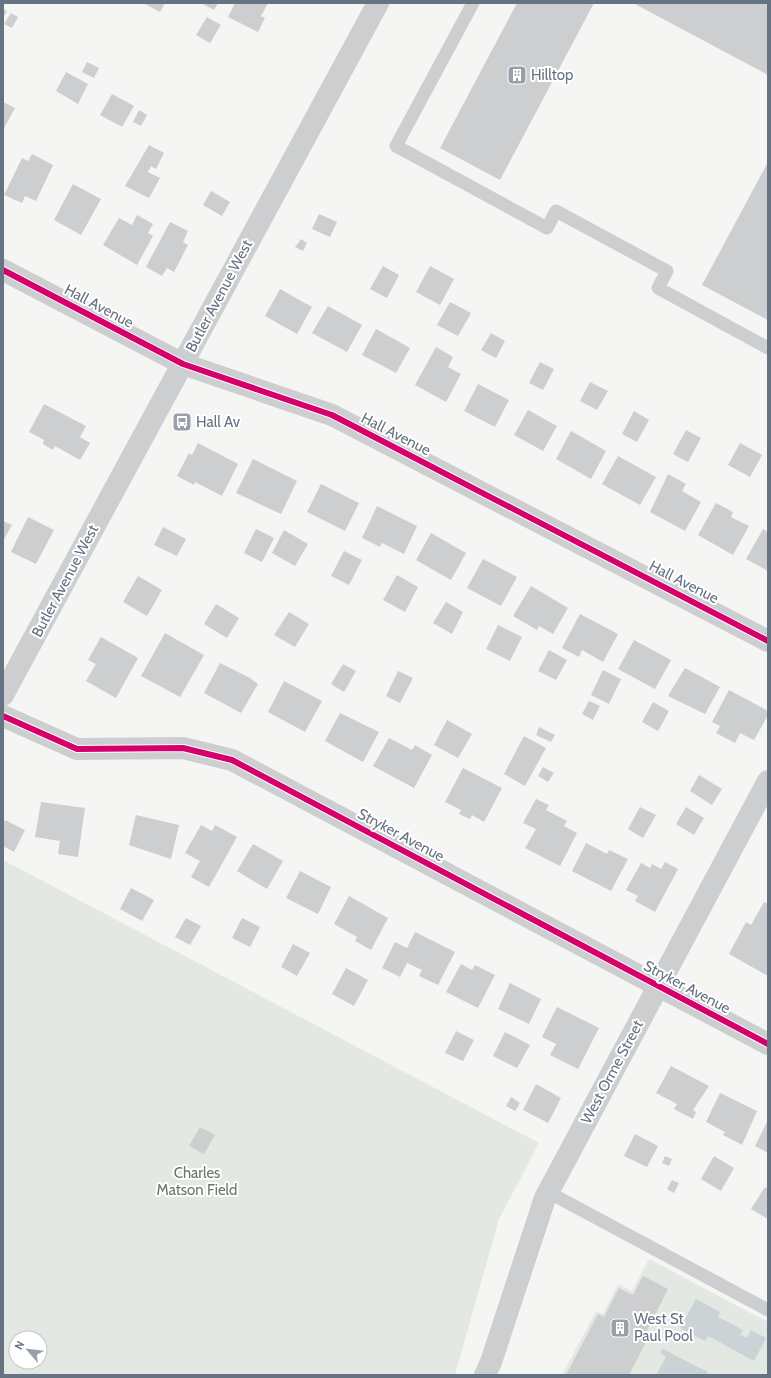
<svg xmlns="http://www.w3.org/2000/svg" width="771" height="1378" viewBox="0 0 771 1378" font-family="Cabin,sans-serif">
	<rect width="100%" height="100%" fill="#f5f5f4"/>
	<g fill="#e4e8e2" fill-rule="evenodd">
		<path d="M3 860 539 1143 499 1219 455 1375H3ZM16 1338H40V1362H16Z"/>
		<path d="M649 1259 768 1322V1375H562L596 1311 603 1314 618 1284 632 1291Z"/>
	</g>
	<g fill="#ccd3d7">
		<path d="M696 1299 720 1312 718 1317 743 1330 740 1335 747 1338 751 1330 766 1338 754 1361 708 1336 705 1341 680 1328Z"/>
		<path d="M663 1349 708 1372 706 1375H656L666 1357 660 1353Z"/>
	</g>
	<g fill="#cdcecf">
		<path d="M143 3H165L160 12Z"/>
		<path d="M201 3H218L214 10Z"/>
		<path d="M235 3H268L261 16 265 18 258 32 228 17Z"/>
		<path d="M517 3H594L500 180 440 148Z"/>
		<path d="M633 3H768V75Z"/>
		<path d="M3 9 7 11 3 18Z"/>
		<path d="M11 13 18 17 12 28 4 24Z"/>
		<path d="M207 17 221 25 210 43 196 35Z"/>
		<path d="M87 62 99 68 94 78 82 72Z"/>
		<path d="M66 72 88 84 78 104 56 91Z"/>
		<path d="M112 94 134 106 122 127 100 115Z"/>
		<path d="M3 102 15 108 3 130Z"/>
		<path d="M139 110 147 115 141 126 133 122Z"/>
		<path d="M149 145 164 153 156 169 151 166 148 172 160 178 149 198 125 186Z"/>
		<path d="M32 154 53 165 36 201 25 196 22 203 4 195 22 158 28 161Z"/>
		<path d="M768 162V320L702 285Z"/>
		<path d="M73 184 101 199 81 235 54 220Z"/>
		<path d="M211 191 230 202 222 216 203 205Z"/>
		<path d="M319 214 337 222 330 237 312 229Z"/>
		<path d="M137 215 153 224 148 233 153 236 137 265 103 245 119 218 132 225Z"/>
		<path d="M170 222 188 231 183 242 188 245 174 272 167 268 162 276 146 267Z"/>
		<path d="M301 239 307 243 303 251 295 247Z"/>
		<path d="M383 266 399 275 387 298 370 289Z"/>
		<path d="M430 266 454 279 440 305 416 292Z"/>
		<path d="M280 289 312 307 297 334 265 316Z"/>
		<path d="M450 302 471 313 458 336 437 325Z"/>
		<path d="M328 306 362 325 347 352 312 333Z"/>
		<path d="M376 329 410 348 396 373 362 355Z"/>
		<path d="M491 333 505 341 496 358 481 350Z"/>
		<path d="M436 347 453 357 448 367 461 374 446 402 415 385Z"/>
		<path d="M540 362 554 369 543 390 529 383Z"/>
		<path d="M590 382 608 391 597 410 580 401Z"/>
		<path d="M478 384 509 400 495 427 464 411Z"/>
		<path d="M44 404 86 426 80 437 90 443 80 460 55 446 53 450 43 444 44 440 29 432Z"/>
		<path d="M528 410 557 426 543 451 514 435Z"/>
		<path d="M634 411 649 420 637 442 622 434Z"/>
		<path d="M686 430 701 438 688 462 673 454Z"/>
		<path d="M571 431 606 451 591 479 556 459Z"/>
		<path d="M198 443 238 464 222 496 195 482 194 485 177 476 189 453 192 455Z"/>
		<path d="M740 443 762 455 750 477 728 465Z"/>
		<path d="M618 456 656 477 640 505 602 484Z"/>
		<path d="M253 459 297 481 281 514 236 493Z"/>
		<path d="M668 474 686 484 682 491 701 502 685 531 650 512Z"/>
		<path d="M321 484 359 503 345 531 307 512Z"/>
		<path d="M716 503 733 512 731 517 749 526 733 555 698 535Z"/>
		<path d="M377 506 417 526 404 554 382 543 380 547 362 538Z"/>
		<path d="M28 517 54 530 36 564 11 552Z"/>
		<path d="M3 521 12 525 3 541Z"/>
		<path d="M163 527 186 539 177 556 154 545Z"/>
		<path d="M256 529 274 538 262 562 244 553Z"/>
		<path d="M763 529 768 532V571L746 559Z"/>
		<path d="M284 530 308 544 295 566 272 553Z"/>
		<path d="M431 533 466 553 451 580 416 560Z"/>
		<path d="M344 551 362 560 349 585 331 576Z"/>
		<path d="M483 559 517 577 501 606 467 588Z"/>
		<path d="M397 575 418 587 405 612 383 600Z"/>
		<path d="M138 576 162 590 147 616 123 602Z"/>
		<path d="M531 586 568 608 553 634 539 626 537 630 513 616Z"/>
		<path d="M446 602 463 612 452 634 433 623Z"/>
		<path d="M216 604 239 618 227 638 204 624Z"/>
		<path d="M289 612 309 624 295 647 274 635Z"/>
		<path d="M580 614 618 634 603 662 582 650 579 657 562 648Z"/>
		<path d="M498 625 522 637 510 661 486 649Z"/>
		<path d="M165 633 204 655 180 697 141 676Z"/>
		<path d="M101 637 138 658 116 698 86 681 96 664 88 660Z"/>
		<path d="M634 640 671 660 655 689 618 669Z"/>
		<path d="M549 650 567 660 556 680 538 671Z"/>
		<path d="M220 663 250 678 258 684 241 713 204 693Z"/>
		<path d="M343 664 356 671 344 692 331 684Z"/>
		<path d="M685 668 720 687 705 714 668 696Z"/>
		<path d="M603 670 621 679 609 704 591 695Z"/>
		<path d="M398 671 413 678 400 703 386 696Z"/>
		<path d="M284 681 322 701 305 732 268 712Z"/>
		<path d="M729 690 768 711V715L754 740 740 733 735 743 716 733 720 726 712 722Z"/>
		<path d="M589 701 600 706 593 720 582 714Z"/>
		<path d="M653 702 669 711 658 731 642 722Z"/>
		<path d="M340 713 379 732 363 762 325 741Z"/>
		<path d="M447 720 472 734 458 758 434 745Z"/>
		<path d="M539 727 555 735 551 742 536 735Z"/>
		<path d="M524 736 546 748 525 786 504 774Z"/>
		<path d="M389 738 412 750 415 745 432 755 414 788 373 766Z"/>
		<path d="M543 767 554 773 548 782 538 776Z"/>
		<path d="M463 768 502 788 484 822 472 815 470 819 459 814 461 810 445 802Z"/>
		<path d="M699 775 722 789 712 805 690 791Z"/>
		<path d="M536 799 549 805 546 810 567 821 564 826 577 833 560 866 525 848 536 829 523 823Z"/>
		<path d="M41 802 85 808 78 857 58 854 60 841 35 837Z"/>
		<path d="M640 807 656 815 643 838 628 829Z"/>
		<path d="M686 807 704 818 694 835 676 824Z"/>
		<path d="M136 815 179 825 171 859 129 845Z"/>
		<path d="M5 820 25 830 14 852 3 846V824Z"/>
		<path d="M201 825 212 831 215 825 237 837 209 887 191 877 200 861 185 853Z"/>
		<path d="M586 843 607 854 609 850 628 859 611 891 572 871Z"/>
		<path d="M253 844 283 861 267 889 237 871Z"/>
		<path d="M665 862 678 869 655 912 635 901 638 896 626 890 641 863 650 868 652 864 661 869Z"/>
		<path d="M300 871 331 887 318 914 286 898Z"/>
		<path d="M131 888 154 900 142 921 120 909Z"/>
		<path d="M349 896 388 918 371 950 355 941 357 937 334 924Z"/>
		<path d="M764 902 768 904V976L729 954 746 922 751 925Z"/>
		<path d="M186 918 201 926 190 945 175 937Z"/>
		<path d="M242 918 260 927 250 947 232 938Z"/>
		<path d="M415 932 455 952 438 985 419 976 422 970 407 963 400 977 382 968 395 942 407 948Z"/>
		<path d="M293 944 310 953 297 976 281 967Z"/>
		<path d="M461 964 472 970 475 965 495 975 478 1008 446 992Z"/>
		<path d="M346 968 368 980 354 1006 332 994Z"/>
		<path d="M510 983 541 999 529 1024 498 1009Z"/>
		<path d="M557 1007 599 1028 578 1069 550 1055 556 1044 542 1037Z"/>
		<path d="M456 1031 474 1040 463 1061 445 1053Z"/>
		<path d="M505 1032 530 1045 517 1068 493 1056Z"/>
		<path d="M671 1066 709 1086 693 1110 696 1112 693 1119 674 1109 677 1104 656 1093Z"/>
		<path d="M536 1084 561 1098 548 1123 523 1110Z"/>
		<path d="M720 1093 757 1111 742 1145 723 1135 725 1132 706 1122Z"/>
		<path d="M511 1097 520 1103 515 1111 506 1106Z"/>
		<path d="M768 1120V1153L755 1146Z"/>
		<path d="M200 1127 215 1135 204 1154 189 1146Z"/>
		<path d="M635 1134 658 1146 647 1167 624 1156Z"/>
		<path d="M665 1156 672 1159 669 1166 662 1163Z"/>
		<path d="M714 1156 734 1168 721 1191 701 1179Z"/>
		<path d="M672 1180 679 1183 674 1193 667 1189Z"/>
		<path d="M765 1187 768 1189V1219L751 1209Z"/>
		<path d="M643 1276 668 1289 643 1338 647 1340 629 1375H566L598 1314 604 1317 619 1288 633 1295Z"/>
	</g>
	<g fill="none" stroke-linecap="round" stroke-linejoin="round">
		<g stroke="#cdcecf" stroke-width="13">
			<path d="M473 3 396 146 547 228 556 211 667 271 658 288 768 348"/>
			<path d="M548 1192 768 1310"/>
		</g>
		<g stroke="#cdcecf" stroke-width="22">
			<path d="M3 270 183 364 332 415 768 641"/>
			<path d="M3 716 77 749 183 748 232 760 768 1044"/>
			<path d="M485 1375 491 1362 545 1198 768 781"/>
		</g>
		<path stroke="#cdcecf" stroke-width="22" d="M3 695 378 3"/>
		<defs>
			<g id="cycleway">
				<path d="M3 270 183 364 332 415 768 641"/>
				<path d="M3 716 77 749 183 748 232 760 768 1044"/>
			</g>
		</defs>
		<use href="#cycleway" stroke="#fff" stroke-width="8"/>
		<use href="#cycleway" stroke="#d6006c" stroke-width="6"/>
	</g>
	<defs>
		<symbol id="building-square" viewBox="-11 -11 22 22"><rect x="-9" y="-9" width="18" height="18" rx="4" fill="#98a0ab" stroke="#fff"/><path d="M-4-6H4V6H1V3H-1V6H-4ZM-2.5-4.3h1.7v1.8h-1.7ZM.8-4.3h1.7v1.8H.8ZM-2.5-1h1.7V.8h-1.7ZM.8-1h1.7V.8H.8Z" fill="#fff"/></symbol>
		<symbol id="bus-square" viewBox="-11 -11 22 22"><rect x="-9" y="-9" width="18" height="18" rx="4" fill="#98a0ab" stroke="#fff"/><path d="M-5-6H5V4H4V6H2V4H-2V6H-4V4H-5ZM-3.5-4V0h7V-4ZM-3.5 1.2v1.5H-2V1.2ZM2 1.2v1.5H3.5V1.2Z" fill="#fff"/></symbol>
	</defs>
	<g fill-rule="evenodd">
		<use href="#building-square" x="506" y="64" width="22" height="22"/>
		<use href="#bus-square" x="171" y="411" width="22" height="22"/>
		<use href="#building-square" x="609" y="1317" width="22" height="22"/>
	</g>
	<g text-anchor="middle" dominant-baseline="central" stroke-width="4" stroke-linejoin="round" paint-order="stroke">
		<g font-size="15" fill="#667383" stroke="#fff" text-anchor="start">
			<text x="531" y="75">Hilltop</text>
			<text x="196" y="422">Hall Av</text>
			<text x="634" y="1319">West St<tspan x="634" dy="17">Paul Pool</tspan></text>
		</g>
		<g font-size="15" fill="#667383" stroke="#fff">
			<text transform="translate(219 296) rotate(-62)">Butler Avenue West</text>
			<text transform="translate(99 306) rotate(28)">Hall Avenue</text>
			<text transform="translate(396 434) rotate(27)">Hall Avenue</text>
			<text transform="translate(65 581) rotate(-62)">Butler Avenue West</text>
			<text transform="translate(684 582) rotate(27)">Hall Avenue</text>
			<text transform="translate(401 835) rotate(28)">Stryker Avenue</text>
			<text transform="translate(687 987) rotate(28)">Stryker Avenue</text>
			<text transform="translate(612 1072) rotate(-62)">West Orme Street</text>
		</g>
		<g font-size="15" fill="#677a65" stroke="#fff">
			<text x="197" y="1173">Charles<tspan x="197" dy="17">Matson Field</tspan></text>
		</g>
	</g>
	<rect width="771" height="1378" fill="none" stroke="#667383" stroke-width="8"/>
	<g transform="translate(28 1350) rotate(298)"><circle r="19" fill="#ffffff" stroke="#c2c7cd"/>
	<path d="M0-3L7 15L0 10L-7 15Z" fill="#98a0ab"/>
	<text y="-6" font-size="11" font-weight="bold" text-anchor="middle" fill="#667383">N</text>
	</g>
</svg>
